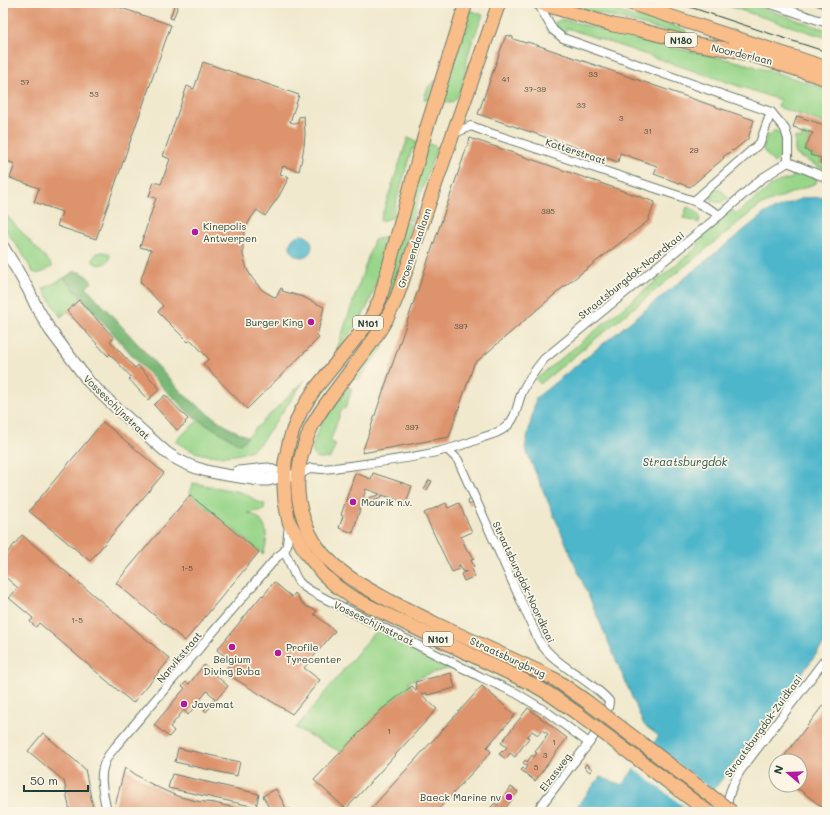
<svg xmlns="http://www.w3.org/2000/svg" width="830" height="815" viewBox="0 0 830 815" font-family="Mali,sans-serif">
	<rect width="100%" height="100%" fill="#fcf5e5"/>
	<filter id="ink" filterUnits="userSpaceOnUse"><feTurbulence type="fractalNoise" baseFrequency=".025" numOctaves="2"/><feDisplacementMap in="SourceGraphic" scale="8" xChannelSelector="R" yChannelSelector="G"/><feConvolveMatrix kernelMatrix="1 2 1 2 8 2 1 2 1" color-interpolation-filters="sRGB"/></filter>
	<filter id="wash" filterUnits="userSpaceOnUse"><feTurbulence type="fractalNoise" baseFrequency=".012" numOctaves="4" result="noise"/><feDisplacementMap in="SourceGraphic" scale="16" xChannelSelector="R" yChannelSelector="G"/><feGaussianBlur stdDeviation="0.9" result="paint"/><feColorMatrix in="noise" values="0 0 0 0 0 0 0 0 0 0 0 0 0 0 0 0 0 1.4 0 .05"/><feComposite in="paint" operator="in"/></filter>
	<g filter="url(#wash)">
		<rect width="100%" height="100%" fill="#f0e9cd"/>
		<g fill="#99d68a" stroke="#5c8a5f">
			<path d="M559 3H593L632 16 658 21 686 30 685 36Z"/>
			<path d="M719 3H747L827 30V38Z"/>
			<path d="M469 10 483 15C478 28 471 42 468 56 464 73 466 83 456 98 454 101 452 103 449 103 445 102 443 101 441 98Z"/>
			<path d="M562 19 661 45 739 62 780 74 827 89V124L778 107 780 100 567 28 564 35 559 32 554 23Z"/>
			<path d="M436 80 430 100 424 99 428 87Z"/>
			<path d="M774 131C777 131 778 131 780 133 782 136 783 152 781 156 780 159 776 161 774 163L763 150C765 142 766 135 774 131Z"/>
			<path d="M803 134 810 137 805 150 811 152V155L821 158 820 163 824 164 823 169 798 156 796 154 795 150V137L801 139Z"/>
			<path d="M408 138 417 141 415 149H412L393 213 396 214 395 217 380 221Z"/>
			<path d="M427 143 437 147 411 221 405 219Z"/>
			<path d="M792 172 804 174 817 179 816 183 759 206 540 384 536 379 699 246 695 240 732 209 736 214 774 184 781 181 793 178Z"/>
			<path d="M719 188 729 199C723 203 717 204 711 199 710 193 715 191 719 188Z"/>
			<path d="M687 207C696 210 702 213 699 223L683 218Z"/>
			<path d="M3 212 53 266C46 270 40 276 33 272L24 256 3 226Z"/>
			<path d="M404 222 411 224 402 253 396 284 374 332 370 329Z"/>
			<path d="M385 237 380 255 383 256C378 275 374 295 364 313 359 323 352 332 344 340L345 342 337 352H336L374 240Z"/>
			<path d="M102 252C105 252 107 253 110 255 110 263 100 268 93 262V259L97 253Z"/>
			<path d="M64 278 82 298 61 317 43 289Z"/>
			<path d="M380 345 383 347 358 381 355 379Z"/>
			<path d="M305 380 261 442C258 445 255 448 251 450 237 458 209 457 195 452 188 449 181 445 175 441L199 420 240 444Z"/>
			<path d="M349 387 352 389 345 409 342 408 330 442 336 444 330 458C327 458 324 459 321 459 304 457 318 430 323 422 331 410 340 398 349 387Z"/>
			<path d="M193 483 240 492 246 494 258 502 265 504 264 506V510L248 513C251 514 254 515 257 517 269 527 268 542 263 554L190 494Z"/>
			<path d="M377 629 454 668C438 670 423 676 408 682L412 686 396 698 381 710 341 752 296 728Z"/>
		</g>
		<path fill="#7ab776" stroke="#4c7a55" d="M73 272C82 270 87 276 92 282L86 287 184 395 213 417 229 428 248 437 240 444 199 420 189 413 148 373 64 278Z"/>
		<g fill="#4db6cb" stroke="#367a80">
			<path d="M827 197V640L697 812H573L600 777 622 785 659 736 644 725 525 448 536 398 765 213 803 198Z"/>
			<circle cx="301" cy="246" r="11"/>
		</g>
		<path fill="#f0e9cd" d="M651 743 715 792 699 812H691L633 768Z"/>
		<g id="blocks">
			<g fill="#dd936c" fill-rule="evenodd">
				<path d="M3 3H107L171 25 96 239 57 226 62 212 34 202 39 188 10 178 15 164 3 160Z"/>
				<path d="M175 3H179L173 19 170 18Z"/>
				<path d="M810 3H827V9Z"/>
				<path d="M506 35 513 37V39L526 43 527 42 534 44 754 120 748 139 733 151 732 150 729 153H728L723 157 724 158 690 187 654 174 657 166 620 153 618 162 478 114Z"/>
				<path d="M203 62 299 95 290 122 297 124 299 117 304 116 305 134 304 146 302 158 299 171 283 166 280 174 289 177 279 196 265 216 257 210 251 218 246 227 243 238V255L247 269 252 278 262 290 276 298 281 288 283 289 282 291 303 297 324 307 317 336 319 338 247 409 203 364 209 359 191 340 188 342 158 312 163 306 140 282 151 250 140 247 156 198 149 196 154 182 161 184 170 159 163 156 187 86 194 89Z"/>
				<path d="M797 116 827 126V165L820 163 821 158 810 155 811 152 805 150 810 137 813 133 793 127Z"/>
				<path d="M470 138 655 202 648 221 561 289 474 364 449 437 362 453Z"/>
				<path d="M79 300 114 338 110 341 135 368 138 365 160 389 148 400 129 379 131 377 110 354 108 356 67 311Z"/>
				<path d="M165 395 188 419 185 422 186 423 177 430 154 405Z"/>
				<path d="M103 422 164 473 90 561 29 511Z"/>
				<path d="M355 473 371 479 373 473 412 486 406 503 382 495V497L364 503 362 502 353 533 339 528 343 516 341 515ZM366 489 380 494 379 495 364 499H363Z"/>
				<path d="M429 480 432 481 427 490 424 489Z"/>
				<path d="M190 495 259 552 185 641 116 583Z"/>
				<path d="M471 499 473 503 469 505 468 501Z"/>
				<path d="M446 503 448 508 459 503 472 532 461 537 468 552 470 551 474 559 471 560 474 567 472 569 475 576 464 581 461 574 467 571 463 572 460 565 458 566 459 569 452 572 424 513Z"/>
				<path d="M22 535 170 659 133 703 39 623 36 627 30 622 33 618 9 598 18 588 3 575V558Z"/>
				<path d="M274 582 292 597 295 593 298 596 300 601 307 607 314 609 317 611 314 614 335 631 304 668 320 680 292 714 224 672 232 662 217 650 262 595 263 596Z"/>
				<path d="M204 665 228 686 206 712 204 710 215 698 207 691 188 715 184 710 170 727 174 731 169 737 154 725 185 688 182 686 186 682 189 684Z"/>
				<path d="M451 673 455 688 427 695V693L421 694 437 709 346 809 314 780 381 710 396 698 412 686 416 690 417 689 415 682Z"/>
				<path d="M482 686 515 715 487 747 491 752 436 812H368Z"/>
				<path d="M827 700V811L826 810 825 811 823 809V808L799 789 798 790 795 788 796 787 793 785H800V761H784L782 759Z"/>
				<path d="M528 708 567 738 535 781 521 770 523 768 525 770 527 766 523 763 525 760 527 762 532 755 534 757 537 753 535 752 546 738 545 737 548 734 542 730 538 735 532 731 527 737 529 738 515 757 510 753 506 759 499 754 502 751 503 752 507 747 501 743Z"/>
				<path d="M43 733 85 769 94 812H70L64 781 28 751Z"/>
				<path d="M178 748 240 762 237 775V776L175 762Z"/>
				<path d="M586 764 592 769 590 772 584 767Z"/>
				<path d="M125 767 142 779 159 788 177 796 196 801 215 803 250 812H117L115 806Z"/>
				<path d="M172 774 259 794 256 807 168 788Z"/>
				<path d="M511 787 518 792 504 810 506 812H486L495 803 498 805Z"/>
				<path d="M276 789 286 808 278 812H271L263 796Z"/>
				<path d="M289 808 293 812H285Z"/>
			</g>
		</g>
	</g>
	<g filter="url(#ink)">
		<use href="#blocks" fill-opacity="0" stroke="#68796a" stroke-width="1"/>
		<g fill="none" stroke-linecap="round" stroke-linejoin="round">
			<defs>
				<g id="minor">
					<path d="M538 3 553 30 563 38 771 112 785 129 788 139V162"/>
					<path d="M768 3 827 23"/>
					<path d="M453 134 471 126 487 132 694 201 720 215"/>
					<path d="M788 162 827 178"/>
					<path d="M694 201 760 143 771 112"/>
					<path d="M448 450 458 460 462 469 539 641C556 667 589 678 609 701 608 722 583 751 570 767 559 782 548 797 536 812"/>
					<path d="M297 476 311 468 322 469 334 468C385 461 436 457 484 437 491 435 500 432 506 427 517 418 517 404 522 392 528 379 536 369 544 359L720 215 761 179 788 162"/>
					<path d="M284 552C291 561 292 573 299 582 304 588 311 591 318 595L481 677 516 693 547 712 589 743"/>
					<path d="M284 552 287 545 289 524"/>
					<path d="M727 810C727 795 733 784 740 771L827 657"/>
					<path d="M107 812C104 796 98 777 105 762 107 756 112 751 116 746L260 577 277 557 284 552"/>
				</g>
				<g id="tertiary">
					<path d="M3 247 16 268 28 289 35 304 50 330 89 382 111 403 167 453C197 474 227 475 261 480H268L284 476H297"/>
					<path d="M238 472 268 469 284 476"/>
				</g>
				<g id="primary">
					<path d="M466 3 426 130 380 299 369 322 315 389 301 411 293 430 289 443 285 462 284 487 285 502 289 522 306 553 323 574 336 586 350 596 367 605 534 685 551 695 578 714"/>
					<path d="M499 3 447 151 397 297C383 332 358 360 336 390 327 402 318 414 311 428 295 463 292 497 309 532 314 542 320 552 328 559 346 578 368 589 390 601 406 609 421 616 436 624 471 640 506 656 540 672L556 680 586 701"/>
					<path d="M539 3 613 25 640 30 695 44 733 50 768 60 827 79"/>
					<path d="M630 3 827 68"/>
				</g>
			</defs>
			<use href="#minor" stroke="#68796a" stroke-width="10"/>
			<use href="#tertiary" stroke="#68796a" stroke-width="13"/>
			<use href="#primary" stroke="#68796a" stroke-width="15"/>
			<use href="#minor" stroke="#fff" stroke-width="8"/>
			<use href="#tertiary" stroke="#fff" stroke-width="11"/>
			<use href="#primary" stroke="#f8bd89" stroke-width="13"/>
			<path stroke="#1f3d34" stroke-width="1" d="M678 3 765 32 827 52"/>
			<defs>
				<g id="primary-bridge">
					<path d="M586 701 732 812"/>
					<path d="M578 714 708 812"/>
				</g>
			</defs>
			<use href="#primary-bridge" stroke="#68796a" stroke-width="15" stroke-linecap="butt"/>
			<use href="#primary-bridge" stroke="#f8bd89" stroke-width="13"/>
		</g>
	</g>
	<g fill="#b5179e" stroke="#fcf5e5" stroke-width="1.5">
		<circle cx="195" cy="232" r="4"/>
		<circle cx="311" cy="322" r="4"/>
		<circle cx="353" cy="502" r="4"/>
		<circle cx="232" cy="647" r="4"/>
		<circle cx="278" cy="653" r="4"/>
		<circle cx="184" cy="704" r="4"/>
		<circle cx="509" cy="797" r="4"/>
	</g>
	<g text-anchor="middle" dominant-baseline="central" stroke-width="3.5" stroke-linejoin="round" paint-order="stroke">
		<g font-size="8" fill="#4e5242">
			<text x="593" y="74">33</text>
			<text x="506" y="79">41</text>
			<text x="25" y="82">57</text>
			<text x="535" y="89">37-39</text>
			<text x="94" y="94">53</text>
			<text x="581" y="105">33</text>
			<text x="621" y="118">3</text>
			<text x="648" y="131">31</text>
			<text x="694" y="150">29</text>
			<text x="548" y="211">395</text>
			<text x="461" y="326">397</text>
			<text x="412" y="427">397</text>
			<text x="187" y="568">1-5</text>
			<text x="77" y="620">1-5</text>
			<text x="389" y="731">1</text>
			<text x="554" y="742">1</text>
			<text x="545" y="755">3</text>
			<text x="536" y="767">5</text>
		</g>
		<g fill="#fcf5e5" stroke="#617469" stroke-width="1">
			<rect x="665" y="33" width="32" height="14" rx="3"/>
			<rect x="353" y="316" width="30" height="14" rx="3"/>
			<rect x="423" y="632" width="30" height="14" rx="3"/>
		</g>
		<g font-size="9" font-weight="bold" fill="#1f3d34">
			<text x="681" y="40">N180</text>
			<text x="368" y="323">N101</text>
			<text x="438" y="639">N101</text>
		</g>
		<g font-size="10" fill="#1f3d34" stroke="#fcf5e5">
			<text transform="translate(742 54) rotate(13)">Noorderlaan</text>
			<text transform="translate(576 151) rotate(18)">Kotterstraat</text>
			<text transform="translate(414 248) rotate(-71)">Groenendaallaan</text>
			<text transform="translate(631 275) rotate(-39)">Straatsburgdok-Noordkaai</text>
			<text transform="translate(117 407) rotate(44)">Vosseschijnstraat</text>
			<text transform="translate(524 582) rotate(65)">Straatsburgdok-Noordkaai</text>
			<text transform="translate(374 623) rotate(26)">Vosseschijnstraat</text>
			<text transform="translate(179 657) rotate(-50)">Narvikstraat</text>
			<text transform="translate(508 657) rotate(25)">Straatsburgbrug</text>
			<text transform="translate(763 726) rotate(-54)">Straatsburgdok-Zuidkaai</text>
			<text transform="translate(555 772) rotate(-53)">Elzasweg</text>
		</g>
		<g font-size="10" fill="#1f3d34" stroke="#fcf5e5" text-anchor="start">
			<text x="203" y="226">Kinepolis<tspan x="203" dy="12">Antwerpen</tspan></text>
			<text x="303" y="322" text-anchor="end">Burger King</text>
			<text x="361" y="502">Mourik n.v.</text>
			<text x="286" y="647">Profile<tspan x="286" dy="12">Tyrecenter</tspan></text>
			<text x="232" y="659" text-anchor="middle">Belgium<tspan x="232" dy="12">Diving Bvba</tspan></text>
			<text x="192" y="704">Javemat</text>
			<text x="501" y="797" text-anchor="end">Baeck Marine nv</text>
		</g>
		<g font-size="11" font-style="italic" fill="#2a5b5a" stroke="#fcf5e5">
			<text x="685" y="461">Straatsburgdok</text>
		</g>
	</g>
	<rect width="830" height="815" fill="none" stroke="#fcf5e5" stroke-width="16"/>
	<g transform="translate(788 773) rotate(289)"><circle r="19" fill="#fcf5e5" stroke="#a4ab9e"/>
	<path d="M0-3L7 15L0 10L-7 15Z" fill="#b5179e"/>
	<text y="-6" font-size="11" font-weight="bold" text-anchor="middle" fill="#1f3d34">N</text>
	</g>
	<path d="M24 785v6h64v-6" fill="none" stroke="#1f3d34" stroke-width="2"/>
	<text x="30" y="785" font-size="12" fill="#1f3d34" stroke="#fcf5e5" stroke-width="3" paint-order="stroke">50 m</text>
</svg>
